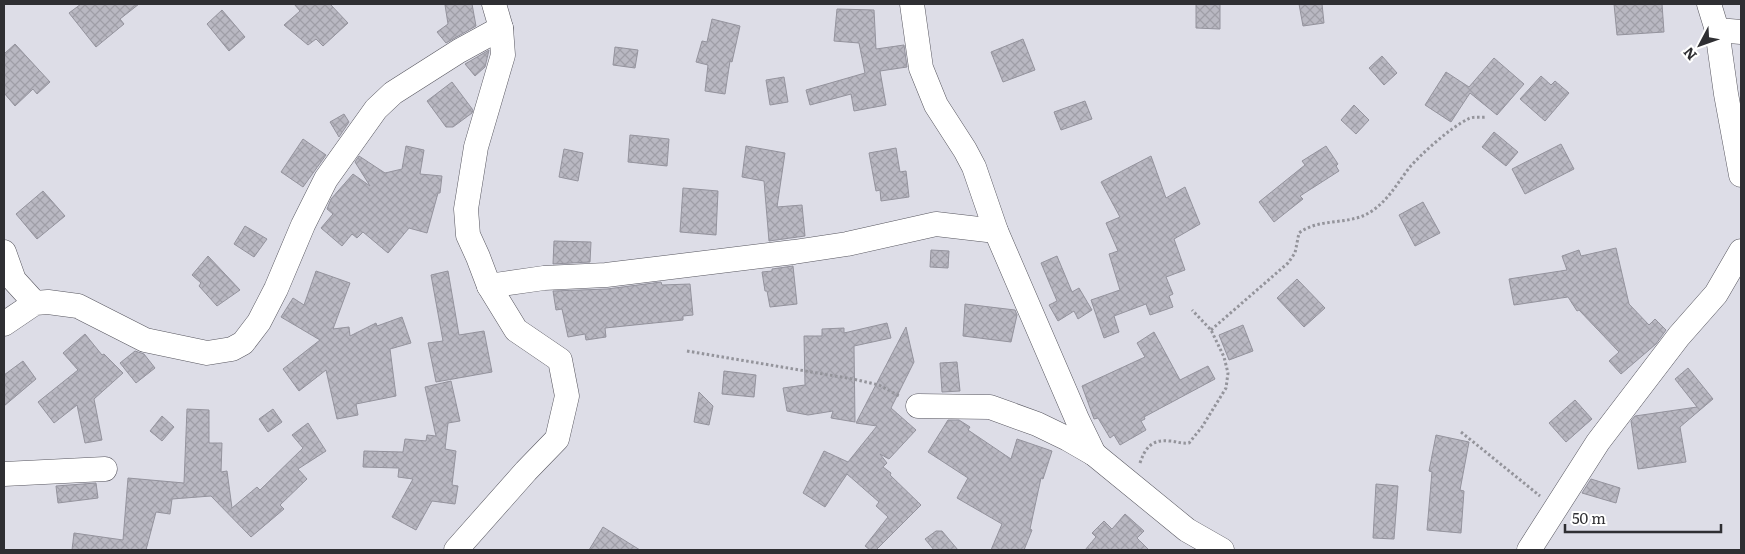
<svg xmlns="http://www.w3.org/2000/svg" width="1745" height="554" viewBox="0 0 1745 554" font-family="Literata,serif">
	<defs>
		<pattern id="building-cross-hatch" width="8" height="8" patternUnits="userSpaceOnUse" patternTransform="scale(1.25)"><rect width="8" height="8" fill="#b9b8c2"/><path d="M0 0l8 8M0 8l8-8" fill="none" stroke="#9f9ea7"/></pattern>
	</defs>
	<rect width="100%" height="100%" fill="#dddde7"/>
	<g fill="url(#building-cross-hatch)" stroke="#94939d">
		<path d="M81 4H139L120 19 124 24 96 47 69 13Z"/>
		<path d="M294 4H330L348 23 323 46 316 39 308 45 284 25 300 11Z"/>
		<path d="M454 4H472L476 26 446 43 437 32 448 24 445 5Z"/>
		<path d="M1196 4H1220V29L1196 28Z"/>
		<path d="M1299 4H1322L1324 23 1303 26Z"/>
		<path d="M1614 4H1662L1664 32 1617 35Z"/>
		<path d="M837 9 874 10 876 49 904 45 907 67 880 71 886 105 854 111 851 94 810 105 806 90 865 73 859 43 834 41Z"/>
		<path d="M222 10 245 37 229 51 207 24Z"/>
		<path d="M712 19 740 26 732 62 730 61 725 94 705 91 708 65 696 62 702 41 707 42Z"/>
		<path d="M1023 39 1035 70 1003 82 991 52Z"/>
		<path d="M15 44 50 82 37 94 33 89 15 106 4 93V54Z"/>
		<path d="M615 47 638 50 635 68 613 65Z"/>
		<path d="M489 50 485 67 475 76 465 64Z"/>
		<path d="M1382 56 1397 73 1384 85 1369 68Z"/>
		<path d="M1494 58 1524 84 1497 115 1470 93 1451 122 1425 105 1446 72 1469 87Z"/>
		<path d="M1541 76 1551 85 1555 81 1569 93 1545 121 1520 99Z"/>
		<path d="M784 77 788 102 770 105 766 80Z"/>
		<path d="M452 82 473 110 472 113 453 127H446L427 101Z"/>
		<path d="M1085 101 1092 119 1061 130 1054 112Z"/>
		<path d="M1354 105 1369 120 1356 134 1341 120Z"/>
		<path d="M344 114 349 122 339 137 330 122Z"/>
		<path d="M1494 132 1518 152 1506 166 1482 147Z"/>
		<path d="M630 135 669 139 667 166 628 162Z"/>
		<path d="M303 139 326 155 303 187 281 172Z"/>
		<path d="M1561 144 1574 169 1525 194 1512 169Z"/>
		<path d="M406 146 424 150 420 174 442 176 440 193H438L427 233 409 228 388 253 363 232 357 238 352 234 342 246 321 228 333 214 327 209 331 199 353 174 370 186 355 162 359 156 385 173 402 169Z"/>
		<path d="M746 146 785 153 777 207 802 205 805 236 769 241 764 181 742 177Z"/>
		<path d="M1326 146 1338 164 1336 166 1339 171 1300 196 1303 199 1274 222 1259 202 1305 165 1302 161Z"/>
		<path d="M896 148 900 172 906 171 909 197 881 201 880 190 876 191 869 153Z"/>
		<path d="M564 149 583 153 578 181 559 177Z"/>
		<path d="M1151 156 1166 198 1185 187 1200 224 1174 239 1185 270 1166 277 1173 294 1169 296 1173 307 1150 315 1146 304 1114 316 1119 332 1104 338 1091 300 1120 290 1109 254 1118 251 1106 223 1120 217 1101 182Z"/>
		<path d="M683 188 718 191 716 235 680 232Z"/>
		<path d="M43 191 65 216 37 239 16 214Z"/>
		<path d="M1423 202 1440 233 1415 246 1399 215Z"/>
		<path d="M245 226 267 239 254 257 234 244Z"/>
		<path d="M554 241 591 242 590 262 553 264Z"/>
		<path d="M1616 248 1629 304 1649 325 1655 319 1666 330 1656 344 1621 374 1609 361 1619 352 1579 310 1577 311 1568 297 1514 305 1509 279 1567 270 1562 256 1579 250 1581 256Z"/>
		<path d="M931 250 949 251 948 268 930 267Z"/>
		<path d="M208 256 240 290 217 306 199 286 201 283 192 275Z"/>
		<path d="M1057 256 1072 292 1079 288 1092 310 1078 319 1074 311 1058 321 1049 305 1057 301 1041 263Z"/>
		<path d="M793 266 797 304 770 307 767 291H765L762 272 772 271V269Z"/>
		<path d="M316 271 350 283 333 329 349 327 350 336 376 323 377 326 402 317 411 343 390 349 396 396 356 404 358 415 337 419 326 370 299 391 283 369 320 340 281 317 293 298 304 305Z"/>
		<path d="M448 271 459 335 484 331 492 372 436 382 428 343 443 341 431 275Z"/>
		<path d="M1297 279 1325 308 1304 327 1277 298Z"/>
		<path d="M661 282 662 285 690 284 693 315 683 316V320L605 328 606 337 586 340 585 334 568 337 562 309 556 310 553 291 607 289Z"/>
		<path d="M965 304 1015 310 1017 315 1011 342 963 336Z"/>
		<path d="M887 323 891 338 854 346 855 422 831 418 833 411 808 415 787 411 783 388 805 385 804 336H822V329L844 328V333Z"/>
		<path d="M1243 325 1253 351 1229 360 1219 335Z"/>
		<path d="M906 327 914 362 891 408 916 430 889 459 880 454 887 463 883 467 891 473 890 475 921 505 876 550H870L865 546 888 517 876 506 879 502 847 474 825 507 803 493 824 451 848 462 877 426 856 423Z"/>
		<path d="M1154 332 1180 380 1208 366 1215 379 1144 417 1145 419 1141 421 1146 430 1120 445 1114 435 1110 438 1098 418 1094 419 1082 386 1145 357 1137 343Z"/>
		<path d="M85 334 102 355 104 354 123 373 94 399 102 440 85 443 77 405 54 423 38 402 78 370 63 353Z"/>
		<path d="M135 351 144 354 155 368 136 383 120 363Z"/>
		<path d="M23 361 36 379 4 406V375Z"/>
		<path d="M957 362 960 391 942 392 940 363Z"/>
		<path d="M1688 368 1713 399 1680 427 1686 462 1638 469 1631 421 1635 416 1697 407 1675 379Z"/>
		<path d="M724 371 756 375 754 397 722 394Z"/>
		<path d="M451 381 460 421 448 423 445 449 456 451 452 485 458 486 455 504 432 501 416 530 392 517 413 479 398 477 399 468 363 467 364 451 403 452 405 439 426 441 427 435 436 436 425 387Z"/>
		<path d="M699 392 713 406 709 425 694 422Z"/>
		<path d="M1575 400 1592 419 1566 442 1549 423Z"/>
		<path d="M187 409 209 410V443H222L221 472 227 471 232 508 257 487 260 490 303 448 292 435 308 423 326 451 298 469 307 479 280 505 284 509 251 537 211 496 172 499 170 514 156 512 146 550H72L74 533 123 540 128 478 184 483Z"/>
		<path d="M273 409 282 422 268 432 259 419Z"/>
		<path d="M162 416 174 427 162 441 150 431Z"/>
		<path d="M948 420H959L970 427 968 430 1011 459 1017 439 1052 451 1043 479 1041 478 1030 529 1032 530 1024 550H991L1002 524 957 498 968 478 928 452Z"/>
		<path d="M1436 435 1469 442 1460 490 1464 491 1461 533 1427 530 1432 472 1429 471Z"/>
		<path d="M1591 479 1620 488 1616 503 1582 493Z"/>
		<path d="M96 483 98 498 58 503 56 486Z"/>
		<path d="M1376 484 1398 486 1394 539 1373 538Z"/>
		<path d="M1125 514 1144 531 1137 538 1149 550H1085L1096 537 1092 533 1104 521 1112 529Z"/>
		<path d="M603 527 640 550H589Z"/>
		<path d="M936 531H942L958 550H934L925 539Z"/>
	</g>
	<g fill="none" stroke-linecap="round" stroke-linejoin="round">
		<defs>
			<g id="minor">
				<path d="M912 4 921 68 936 105 965 150 974 167 996 231 1077 419 1094 454"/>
				<path d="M1709 4 1717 30 1726 94 1741 175"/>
				<path d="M1717 30 1741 32"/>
				<path d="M4 252 14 280 35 303"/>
				<path d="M489 286 544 278 606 275 794 252 847 244 936 224 996 231"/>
				<path d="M4 324 35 303 48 302 78 306 145 340 207 353 232 349 243 343 259 322 276 289 303 225 326 179 376 109 393 93 459 51 501 28"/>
				<path d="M918 406 990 407 1037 424 1068 439 1094 454 1187 530 1222 550"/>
				<path d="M4 474 105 469"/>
				<path d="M456 550 526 471 557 439 567 396 560 360 516 330 489 286 478 257 468 235 466 209 476 147 503 55 501 28 494 4"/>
				<path d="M1529 550 1598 442 1679 336 1716 294 1741 251"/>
			</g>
		</defs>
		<use href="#minor" stroke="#57565f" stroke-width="25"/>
		<g stroke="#94949b" stroke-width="3" stroke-dasharray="2.5 2.5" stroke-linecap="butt">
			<path d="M1211 330 1288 263 1295 253 1299 233C1320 217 1351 226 1372 211 1388 200 1397 184 1409 168 1422 153 1450 128 1468 119 1473 116 1481 118 1487 117"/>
			<path d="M687 351 853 379 879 385 899 396"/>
			<path d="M1461 432 1540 496"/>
			<path d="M1140 463C1145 448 1152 439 1169 441 1176 441 1181 444 1189 443L1202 427 1226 388 1228 373 1224 357 1211 330 1192 310"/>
		</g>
		<use href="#minor" stroke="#fff" stroke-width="24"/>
	</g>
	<rect width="1745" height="554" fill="none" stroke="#2f2f33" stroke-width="10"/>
	<g transform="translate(1700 45) rotate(229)" stroke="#ffffff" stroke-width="4" paint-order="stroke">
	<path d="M0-4L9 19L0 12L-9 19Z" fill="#2f2f33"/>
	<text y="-8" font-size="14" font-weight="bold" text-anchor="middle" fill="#2f2f33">N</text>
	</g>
	<path d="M1565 524v8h156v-8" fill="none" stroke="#2f2f33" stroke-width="2.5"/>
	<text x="1572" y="524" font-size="15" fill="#2f2f33" stroke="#ffffff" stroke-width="4" paint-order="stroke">50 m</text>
</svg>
